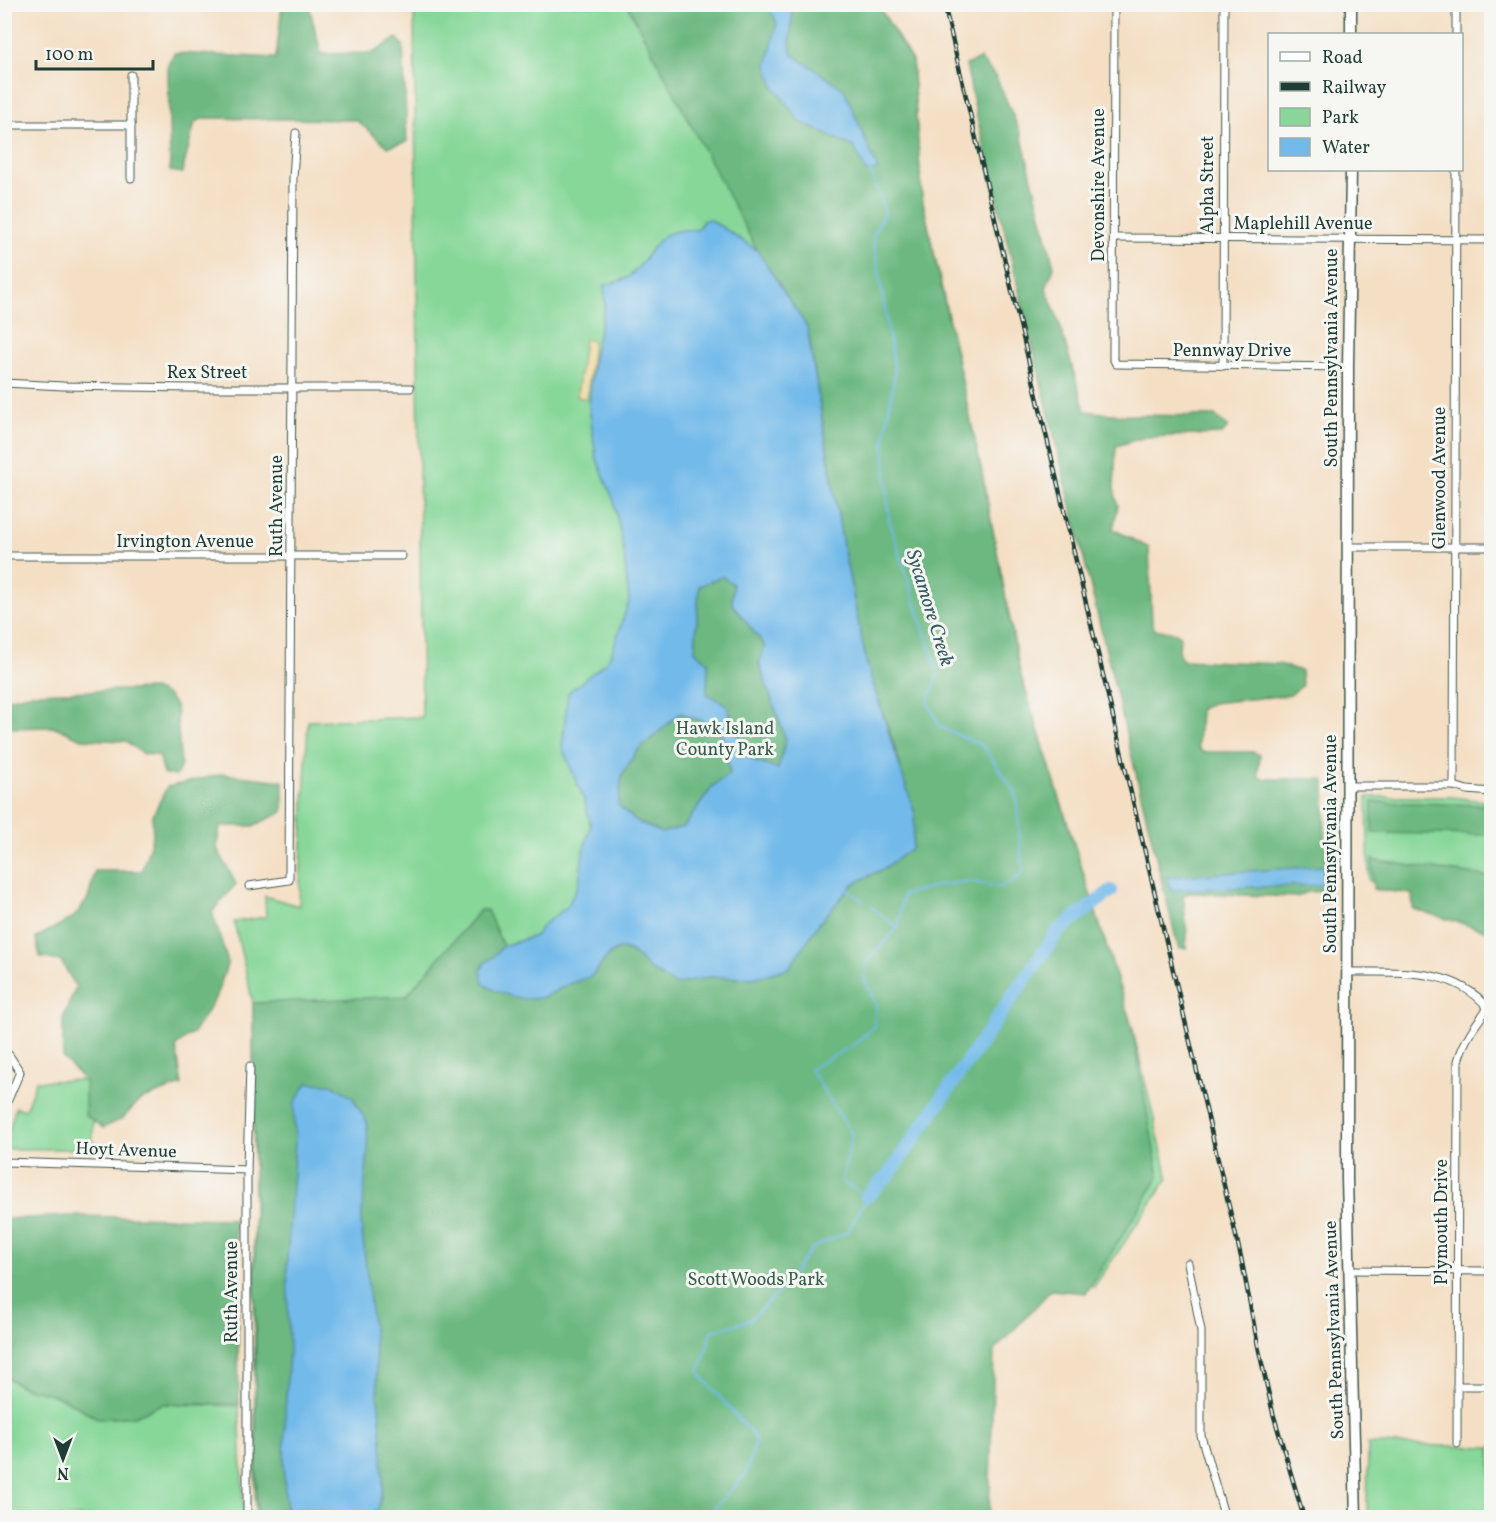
<svg xmlns="http://www.w3.org/2000/svg" width="1496" height="1522" viewBox="0 0 1496 1522" font-family="Vollkorn,serif">
	<rect width="100%" height="100%" fill="#f6f6f2"/>
	<filter id="ink" filterUnits="userSpaceOnUse"><feTurbulence type="fractalNoise" baseFrequency=".0167" numOctaves="2"/><feDisplacementMap in="SourceGraphic" scale="12" xChannelSelector="R" yChannelSelector="G"/><feConvolveMatrix kernelMatrix="1 2 1 2 8 2 1 2 1" color-interpolation-filters="sRGB"/></filter>
	<filter id="wash" filterUnits="userSpaceOnUse"><feTurbulence type="fractalNoise" baseFrequency=".008" numOctaves="4" result="noise"/><feDisplacementMap in="SourceGraphic" scale="24" xChannelSelector="R" yChannelSelector="G"/><feGaussianBlur stdDeviation="1.35" result="paint"/><feColorMatrix in="noise" values="0 0 0 0 0 0 0 0 0 0 0 0 0 0 0 0 0 1.4 0 .05"/><feComposite in="paint" operator="in"/></filter>
	<g filter="url(#wash)">
		<rect width="100%" height="100%" fill="#f4dfc4"/>
		<g fill="#86d798" stroke="#528a66" stroke-width="1.5">
			<path d="M414 5H878L912 61 922 198 982 473 1020 673 1132 1027 1168 1178 1094 1287 1051 1281 985 1346 983 1517H255L253 1003 234 922 266 917 265 896 299 906 308 721 422 717Z"/>
			<path d="M1367 797H1452L1491 802V912L1415 887 1369 881Z"/>
			<path d="M93 1080V1149H5V1142L16 1107 25 1110 36 1081Z"/>
			<path d="M4 1376 24 1388 45 1392 66 1400 99 1419 135 1416 162 1404 239 1406 244 1517H5Z"/>
			<path d="M1368 1444 1491 1447V1517L1367 1518Z"/>
		</g>
		<g fill="#6cb880" stroke="#467a5a" stroke-width="1.5">
			<path d="M282 5H309L321 54 373 53 397 38 403 45 407 142 388 147 356 120 205 118 195 122 182 173 170 171 168 65 174 53 276 58Z"/>
			<path d="M555 5H878L912 61 922 198 982 473 1020 673 1132 1027 1159 1177 1086 1293 1051 1290 994 1351 989 1517H257L253 1003 406 996 480 910H487L503 946 492 958 485 963 542 998 566 985 591 976 611 953 619 949 625 950 639 957 648 968 675 985 709 977 754 978 820 922 853 884 883 869 900 763 867 665 843 546 809 336 757 250 628 6Z"/>
			<path d="M980 59 996 77 1021 134 1054 267 1046 288 1059 322 1085 411 1121 415 1215 416 1228 427 1222 434 1146 437 1116 446 1114 489 1118 506 1113 529 1149 548 1152 623 1154 629 1176 633 1180 636 1179 653 1182 660 1279 664 1301 671 1302 686 1290 695 1212 703 1200 709 1198 747 1202 752H1253L1260 755 1258 775 1262 779H1321L1325 781V885L1323 891 1307 892 1297 897 1191 893 1183 895 1187 934 1186 948H1180L1175 935 976 113 966 65Z"/>
			<path d="M722 576 733 584 732 604 765 646 759 664 786 740 778 769 754 761 738 737 727 705 707 694 708 662 695 651 699 586Z"/>
			<path d="M153 689 168 696 176 707 181 765 176 776 163 774 160 757 156 755 143 754 126 741 82 739 55 727 5 728V699L33 693Z"/>
			<path d="M680 713 718 727 725 743 730 774 713 786 684 827 661 833 636 821 617 805 622 775 636 752Z"/>
			<path d="M222 774 283 781V812L253 826H220L217 848 236 884 212 912 228 962 216 997 194 1032 176 1046 182 1085 140 1100 122 1119 103 1128 85 1115V1081L63 1058V1018L76 987 61 961 40 957 36 938 74 917 88 899 95 871H142L153 835 152 817 167 787Z"/>
			<path d="M1372 802 1491 805V835L1372 833Z"/>
			<path d="M1372 860 1491 877V932L1413 909 1412 894 1373 889Z"/>
			<path d="M69 1216 234 1219 237 1258 239 1404H162L135 1416 99 1419 66 1400 45 1392 24 1388 5 1376V1219Z"/>
		</g>
		<path fill="#eeda9e" stroke="#868c69" stroke-width="1.5" d="M584 339 593 341 587 399 577 397Z"/>
		<g fill="#72baea" stroke="#487c8f" stroke-width="1.5" fill-rule="evenodd">
			<path d="M768 5H793L790 44 792 54 844 89 878 170 866 172 854 147 800 122 773 85 767 65 777 23Z"/>
			<path d="M709 219 757 250 807 327 843 546 867 665 915 814 912 848 883 869 853 884 820 922 789 968 754 978 709 977 675 985C667 980 659 975 651 970 641 963 635 950 622 949 607 949 601 969 591 976 583 981 573 981 565 986 556 990 550 996 540 998 523 1002 497 994 483 983L481 970 485 963 492 958 503 946 535 936 544 924 568 906 579 883 583 852 591 826 584 800 562 747 568 693 605 663 611 655 629 601 624 552 614 501 596 457 589 407 593 358 605 305 604 285C611 283 620 282 627 278 656 257 648 227 697 230L703 221ZM722 576 733 584 732 604 765 646 759 664 786 740 778 769 754 761 738 737 727 705 707 694 708 662 695 651 699 586ZM680 713 718 727 725 743 730 774 713 786 684 827 661 833 636 821 618 805 622 775 636 752Z"/>
			<path d="M1323 866V885L1171 890 1166 877Z"/>
			<path d="M307 1083 332 1084 352 1097 367 1122 368 1153 361 1223 373 1328 382 1443 383 1487 378 1509 367 1517H287L284 1478 285 1412 289 1352 287 1260 295 1141 294 1104Z"/>
		</g>
		<g fill="none" stroke-linecap="round" stroke-linejoin="round">
			<g stroke="#72baea" stroke-width="2">
				<path d="M847 889 864 902"/>
				<path d="M871 907 898 928"/>
				<path d="M705 1518 746 1474 756 1439 699 1373 712 1331 750 1320 783 1288 812 1248 848 1232 867 1196 842 1182 852 1134 810 1069 855 1044 874 1027 876 1004 864 978 867 961 898 928 903 895 936 886 968 881 1000 887 1014 881 1023 872 1016 793 983 746 940 727 928 703 938 674 889 520 884 443 895 371 873 236 885 212 870 170"/>
			</g>
			<path stroke="#72baea" stroke-width="14" d="M867 1196 890 1173 1058 931 1111 891"/>
		</g>
	</g>
	<g filter="url(#ink)">
		<g fill="none" stroke-linecap="round" stroke-linejoin="round">
			<defs>
				<g id="street">
					<path d="M1114 4 1113 358 1116 364 1348 367"/>
					<path d="M1456 4V34"/>
					<path d="M1485 4 1492 13"/>
					<path d="M131 75V178"/>
					<path d="M4 125H131"/>
					<path d="M1114 238 1492 240"/>
					<path d="M1223 366 1224 4"/>
					<path d="M4 383 63 386 191 388H410"/>
					<path d="M1348 547H1492"/>
					<path d="M4 556H402"/>
					<path d="M1348 786H1454L1467 790 1492 792"/>
					<path d="M1454 786 1456 170"/>
					<path d="M249 886 289 880 293 178 296 133"/>
					<path d="M1348 972C1397 973 1454 966 1488 1008H1492"/>
					<path d="M4 1109 20 1072 9 1055"/>
					<path d="M4 1162 247 1170"/>
					<path d="M1188 1263 1201 1331V1436L1225 1518"/>
					<path d="M1349 1270 1492 1271"/>
					<path d="M1457 1386H1492"/>
					<path d="M1457 1444 1458 1061C1464 1040 1475 1025 1488 1008"/>
					<path d="M247 1518V1170L250 1066"/>
				</g>
				<g id="secondary">
					<path d="M1351 34V4"/>
					<path d="M1351 170 1348 367 1347 1179 1356 1518"/>
				</g>
			</defs>
			<use href="#street" stroke="#3f554a" stroke-width="9"/>
			<use href="#secondary" stroke="#3f554a" stroke-width="13"/>
			<use href="#street" stroke="#fff" stroke-width="7"/>
			<use href="#secondary" stroke="#fff" stroke-width="10"/>
			<defs>
				<path id="rail" d="M944 4 1241 1257 1258 1346 1273 1413 1304 1518"/>
			</defs>
			<use href="#rail" stroke="#1f3d34" stroke-width="4.5"/>
			<use href="#rail" stroke="#f6f6f2" stroke-width="2" stroke-dasharray="7" stroke-linecap="butt"/>
		</g>
	</g>
	<g text-anchor="middle" dominant-baseline="central" stroke-width="6" stroke-linejoin="round" paint-order="stroke">
		<g font-size="18" fill="#1f3d34" stroke="#f6f6f2">
			<text transform="translate(1099 185) rotate(-90)">Devonshire Avenue</text>
			<text transform="translate(1208 185) rotate(-90)">Alpha Street</text>
			<text x="1303" y="224">Maplehill Avenue</text>
			<text x="1232" y="351">Pennway Drive</text>
			<text transform="translate(1332 358) rotate(-90)">South Pennsylvania Avenue</text>
			<text x="207" y="373">Rex Street</text>
			<text transform="translate(1440 478) rotate(-90)">Glenwood Avenue</text>
			<text transform="translate(277 506) rotate(-90)">Ruth Avenue</text>
			<text x="185" y="542">Irvington Avenue</text>
			<text transform="translate(1331 844) rotate(-90)">South Pennsylvania Avenue</text>
			<text transform="translate(126 1151) rotate(2)">Hoyt Avenue</text>
			<text transform="translate(1442 1222) rotate(-90)">Plymouth Drive</text>
			<text transform="translate(232 1292) rotate(-90)">Ruth Avenue</text>
			<text transform="translate(1335 1330) rotate(-92)">South Pennsylvania Avenue</text>
		</g>
		<g font-size="18" fill="#345c48" stroke="#f6f6f2">
			<text x="725" y="729">Hawk Island<tspan x="725" dy="21">County Park</tspan></text>
			<text x="756" y="1280">Scott Woods Park</text>
		</g>
		<g font-size="20" font-style="italic" fill="#345c62" stroke="#f6f6f2">
			<text transform="translate(929 608) rotate(73)">Sycamore Creek</text>
		</g>
	</g>
	<rect width="1496" height="1522" fill="none" stroke="#f6f6f2" stroke-width="24"/>
	<rect x="1268" y="33" width="195" height="138" fill="#f6f6f2" stroke="#a0aca6" stroke-width="1.5"/>
	<rect x="1280" y="52" width="30" height="9" fill="#ffffff" stroke="#a0aca6" stroke-width="1.5"/>
	<text x="1322" y="63" font-size="18" fill="#1f3d34">Road</text>
	<rect x="1280" y="82" width="30" height="9" fill="#1f3d34" stroke="#a0aca6" stroke-width="1.5"/>
	<text x="1322" y="93" font-size="18" fill="#1f3d34">Railway</text>
	<rect x="1280" y="108" width="30" height="18" fill="#86d798" stroke="#a0aca6" stroke-width="1.5"/>
	<text x="1322" y="123" font-size="18" fill="#1f3d34">Park</text>
	<rect x="1280" y="138" width="30" height="18" fill="#72baea" stroke="#a0aca6" stroke-width="1.5"/>
	<text x="1322" y="153" font-size="18" fill="#1f3d34">Water</text>
	<g transform="translate(63 1459) rotate(180)" stroke="#f6f6f2" stroke-width="4.5" paint-order="stroke">
	<path d="M0-4.5L10 22L0 15L-10 22Z" fill="#1f3d34"/>
	<text y="-9" font-size="16" font-weight="bold" text-anchor="middle" fill="#1f3d34">N</text>
	</g>
	<path d="M36 60v9h117v-9" fill="none" stroke="#1f3d34" stroke-width="3"/>
	<text x="45" y="60" font-size="18" fill="#1f3d34" stroke="#f6f6f2" stroke-width="4.5" paint-order="stroke">100 m</text>
</svg>
